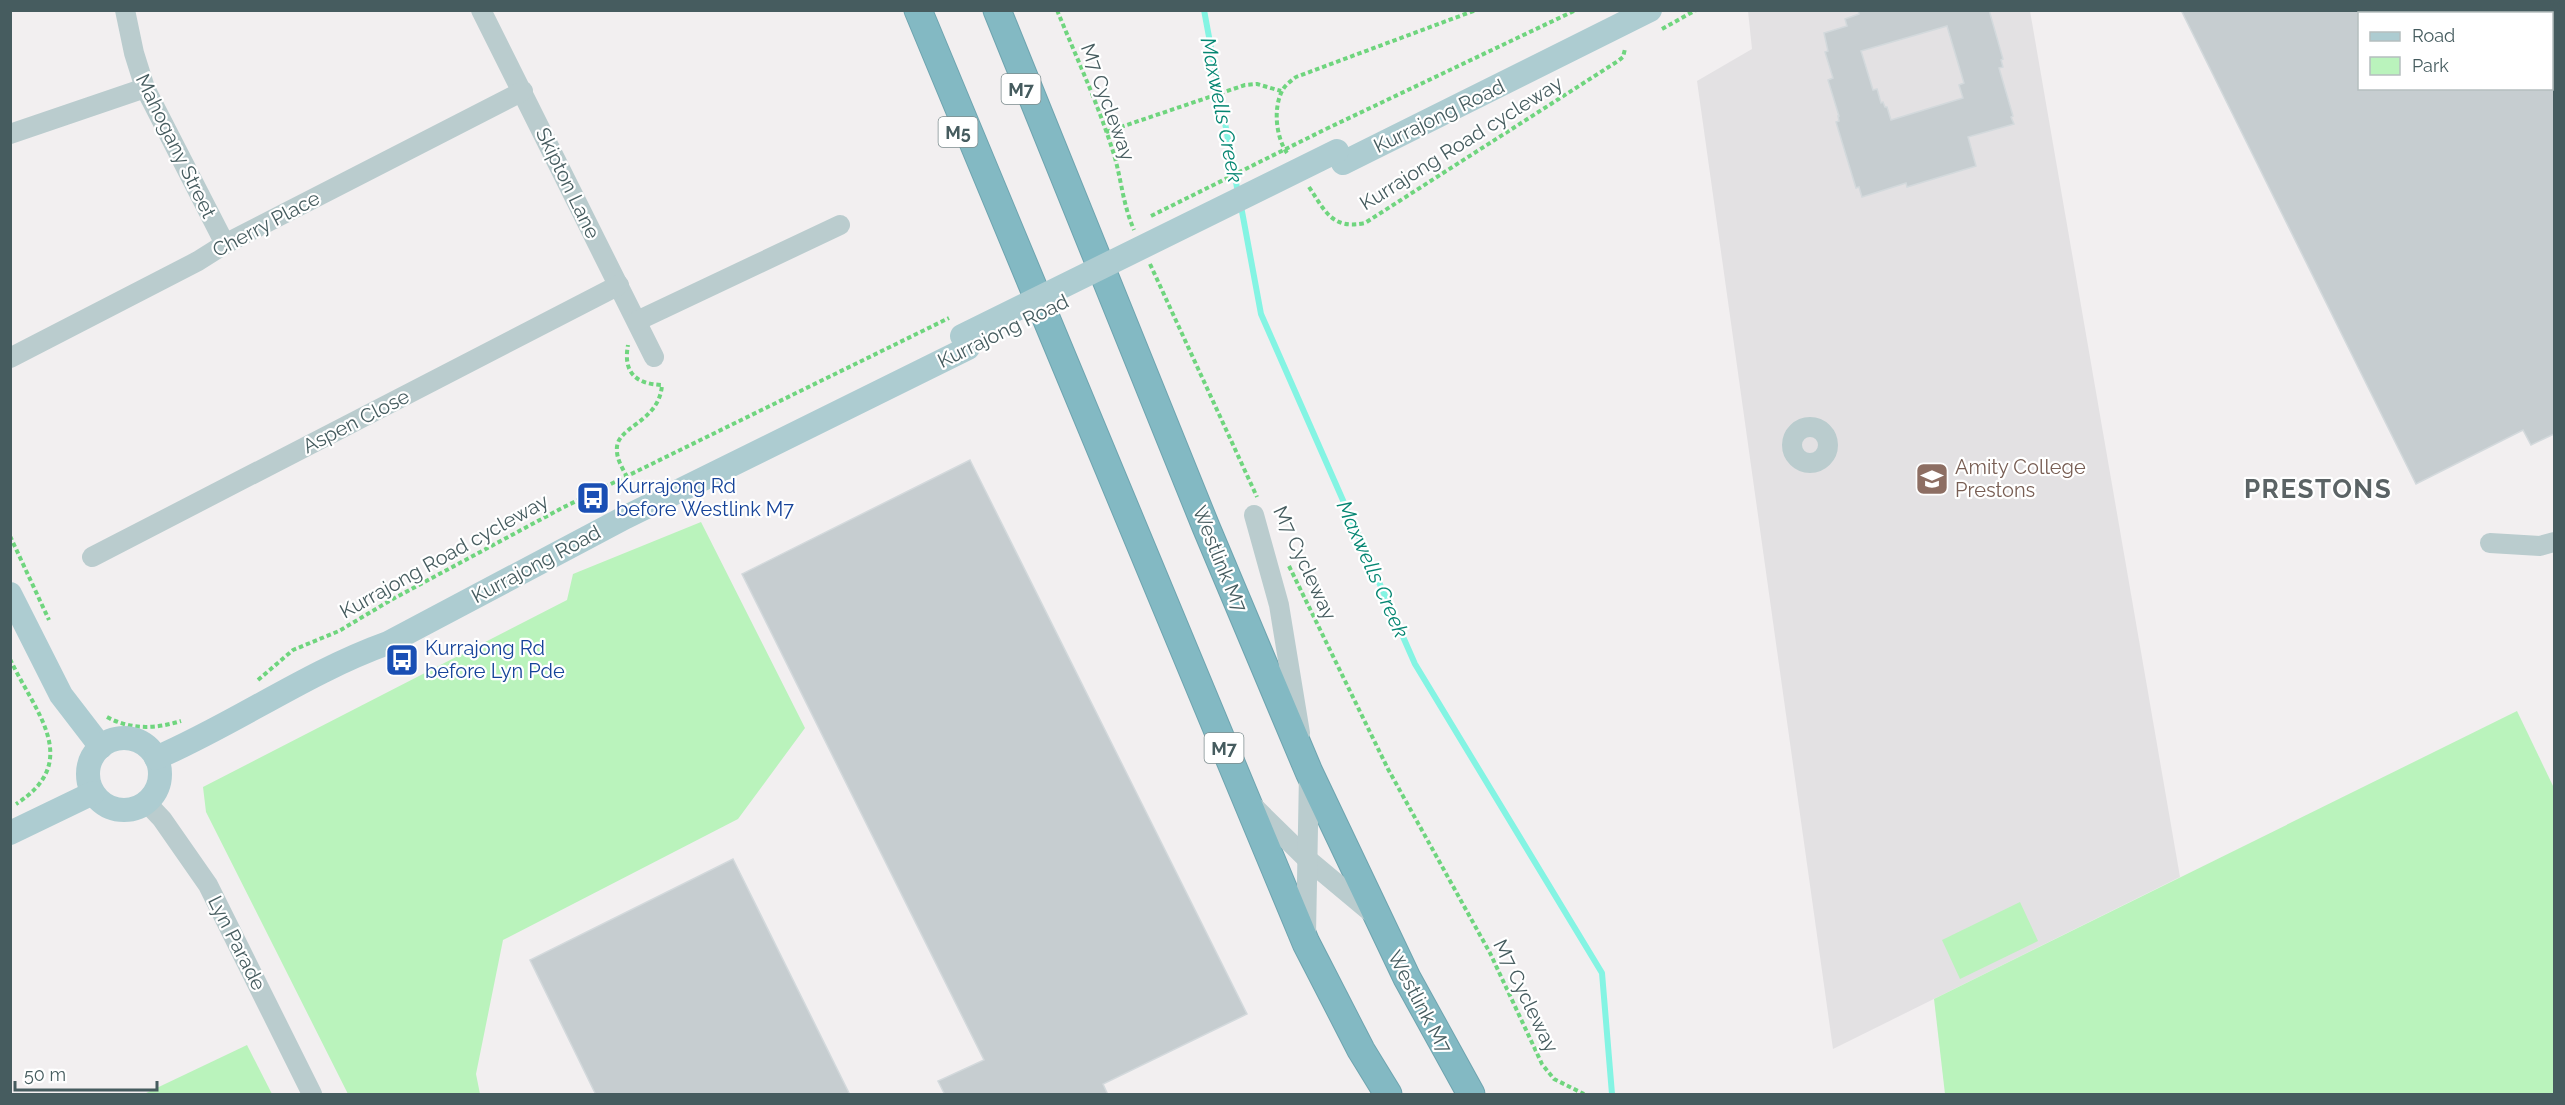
<svg xmlns="http://www.w3.org/2000/svg" width="2565" height="1105" viewBox="0 0 2565 1105" font-family="Raleway,sans-serif">
	<rect width="100%" height="100%" fill="#f2eff0"/>
	<path fill="#e3e1e3" d="M1748 11H2030L2180 877 1833 1049 1697 81 1752 49Z"/>
	<g fill="#baf3bc">
		<path d="M701 522 805 728 738 819 503 940 476 1074 480 1094H348L206 812 203 787 567 600 573 574Z"/>
		<path d="M2517 711 2554 788V1094H1945L1934 999Z"/>
		<path d="M2020 902 2038 941 1960 979 1942 940Z"/>
		<path d="M247 1045 272 1094H144Z"/>
	</g>
	<g fill="none" stroke-linecap="round" stroke-linejoin="round">
		<g stroke="#84f4e3" stroke-width="6">
			<path d="M1204 10 1238 193"/>
			<path d="M1241 206 1261 314 1415 664 1602 973 1612 1094"/>
		</g>
	</g>
	<g fill="#c6cdd0" stroke="#d3d9dc" stroke-width="1.5" fill-rule="evenodd">
		<path d="M1858 10H1989L2003 59 2001 60 2003 67 1999 68 2013 116 2011 117 2014 124 1968 137 1976 166 1907 187 1906 183 1862 197 1859 187 1856 188 1836 122 1839 121 1838 116H1839L1828 80 1833 78 1825 52 1828 51 1824 33 1847 26 1845 19 1859 14ZM1947 26 1964 83 1959 85 1963 98 1891 120 1887 107H1885L1883 102 1881 103 1877 89 1873 90 1861 51Z"/>
		<path d="M2181 10H2360V88H2554V434L2531 445 2523 430 2416 484Z"/>
		<path d="M970 460 1247 1014 1103 1084 1108 1095H945L938 1081 984 1060 742 574Z"/>
		<path d="M733 859 850 1095H596L530 960Z"/>
	</g>
	<g fill="none" stroke-linecap="round" stroke-linejoin="round">
		<defs>
			<g id="highway">
				<path d="M918 10 1306 943 1361 1050 1388 1094"/>
				<path d="M997 10 1206 527 1309 772 1407 978 1471 1094"/>
			</g>
		</defs>
		<use href="#highway" stroke="#6ea4af" stroke-width="29"/>
		<g stroke="#6fd57e" stroke-width="4" stroke-dasharray="4.5 3" stroke-linecap="butt">
			<path d="M1057 10C1077 59 1100 108 1115 158 1122 184 1123 204 1134 230"/>
			<path d="M1662 29 1696 10"/>
			<path d="M1326 129 1576 10"/>
			<path d="M1106 132 1245 85 1257 84 1281 91"/>
			<path d="M1287 153C1276 137 1273 109 1282 91 1285 85 1291 81 1296 77L1476 10"/>
			<path d="M1309 187C1325 211 1332 230 1365 223L1618 61 1623 57 1625 49"/>
			<path d="M1150 264 1257 497"/>
			<path d="M627 477C623 469 617 460 617 451 614 426 659 424 662 385 635 384 623 372 628 345"/>
			<path d="M10 536 49 620"/>
			<path d="M1289 566 1388 769 1490 953 1542 1064 1554 1079 1584 1094"/>
			<path d="M10 659C34 711 84 761 16 804"/>
			<path d="M258 680 293 650 339 631 391 600 562 508 949 318"/>
			<path d="M107 717C131 730 155 729 181 721"/>
		</g>
		<g stroke="#baccce" stroke-width="20">
			<path d="M125 10 134 53 145 88 225 244"/>
			<path d="M481 10 654 357"/>
			<path d="M10 134 145 88"/>
			<path d="M637 321 840 225"/>
			<path d="M10 358 198 261 225 244 523 91"/>
			<circle cx="1810" cy="445" r="18"/>
			<path d="M1254 515 1279 605 1300 733"/>
			<path d="M2490 543 2540 546 2554 542"/>
			<path d="M92 557 619 285"/>
			<path d="M146 802 162 819 208 885 312 1094"/>
			<path d="M1252 805 1306 858 1373 914"/>
			<path d="M1306 934 1309 774"/>
		</g>
		<g stroke="#adccd1" stroke-width="24">
			<path d="M1343 163 1650 10"/>
			<path d="M10 594 61 695 101 747"/>
			<circle cx="124" cy="774" r="36"/>
			<path d="M156 758C235 724 307 672 388 643L626 517 968 348"/>
			<path d="M10 833 93 793"/>
		</g>
		<use href="#highway" stroke="#83b9c3" stroke-width="27"/>
		<path stroke="#6fd57e" stroke-width="4" stroke-dasharray="4.5 3" stroke-linecap="butt" d="M1151 216 1326 129"/>
		<path stroke="#adccd1" stroke-width="24" d="M962 336 1337 151"/>
	</g>
	<defs>
		<symbol id="school-square" viewBox="-11 -11 22 22"><rect x="-9" y="-9" width="18" height="18" rx="4" fill="#8d6e63" stroke="#fff"/><path d="M0-5L7-2L0 1L-7-2ZM-4 1L0 2.5L4 1V4Q0 6-4 4Z" fill="#fff"/></symbol>
		<symbol id="bus-square" viewBox="-11 -11 22 22"><rect x="-9" y="-9" width="18" height="18" rx="4" fill="#1a4fb4" stroke="#fff"/><path d="M-5-6H5V4H4V6H2V4H-2V6H-4V4H-5ZM-3.5-4V0h7V-4ZM-3.5 1.2v1.5H-2V1.2ZM2 1.2v1.5H3.5V1.2Z" fill="#fff"/></symbol>
	</defs>
	<g fill-rule="evenodd">
		<use href="#school-square" x="1913" y="460" width="38" height="38"/>
		<use href="#bus-square" x="574" y="479" width="38" height="38"/>
		<use href="#bus-square" x="383" y="641" width="38" height="38"/>
	</g>
	<g text-anchor="middle" dominant-baseline="central" stroke-width="4.5" stroke-linejoin="round" paint-order="stroke">
		<g fill="#fff" stroke="#7e8d8f" stroke-width="1.5">
			<rect x="1001.5" y="74" width="39" height="30" rx="4.5"/>
			<rect x="938.5" y="117" width="39" height="30" rx="4.5"/>
			<rect x="1204.5" y="733" width="39" height="30" rx="4.5"/>
		</g>
		<g font-size="18" font-weight="bold" fill="#465c5f">
			<text x="1021" y="89">M7</text>
			<text x="958" y="132">M5</text>
			<text x="1224" y="748">M7</text>
		</g>
		<g font-size="20" fill="#465c5f" stroke="#fff">
			<text transform="translate(1108 102) rotate(70)">M7 Cycleway</text>
			<text transform="translate(1439 116) rotate(-26)">Kurrajong Road</text>
			<text transform="translate(1461 143) rotate(-32)">Kurrajong Road cycleway</text>
			<text transform="translate(176 146) rotate(64)">Mahogany Street</text>
			<text transform="translate(568 183) rotate(64)">Skipton Lane</text>
			<text transform="translate(266 224) rotate(-28)">Cherry Place</text>
			<text transform="translate(1003 331) rotate(-26)">Kurrajong Road</text>
			<text transform="translate(356 421) rotate(-27)">Aspen Close</text>
			<text transform="translate(444 556) rotate(-29)">Kurrajong Road cycleway</text>
			<text transform="translate(1220 559) rotate(68)">Westlink M7</text>
			<text transform="translate(1305 563) rotate(65)">M7 Cycleway</text>
			<text transform="translate(536 564) rotate(-28)">Kurrajong Road</text>
			<text transform="translate(237 943) rotate(63)">Lyn Parade</text>
			<text transform="translate(1526 996) rotate(64)">M7 Cycleway</text>
			<text transform="translate(1420 1002) rotate(62)">Westlink M7</text>
		</g>
		<g font-size="20" fill="#785e54" stroke="#fff" text-anchor="start">
			<text x="1955" y="467">Amity College<tspan x="1955" dy="23">Prestons</tspan></text>
		</g>
		<g font-size="20" fill="#164399" stroke="#fff" text-anchor="start">
			<text x="616" y="486">Kurrajong Rd<tspan x="616" dy="23">before Westlink M7</tspan></text>
			<text x="425" y="648">Kurrajong Rd<tspan x="425" dy="23">before Lyn Pde</tspan></text>
		</g>
		<g font-size="21" font-style="italic" fill="#058672" stroke="#fff">
			<text transform="translate(1222 110) rotate(79)">Maxwells Creek</text>
			<text transform="translate(1373 569) rotate(66)">Maxwells Creek</text>
		</g>
		<g font-size="26" font-weight="bold" letter-spacing="1.5" fill="#5b6365" stroke="#fff">
			<text x="2318" y="489">PRESTONS</text>
		</g>
	</g>
	<rect width="2565" height="1105" fill="none" stroke="#465c5f" stroke-width="24"/>
	<rect x="2358" y="12" width="195" height="78" fill="#ffffff" stroke="#b5bebf" stroke-width="1.5"/>
	<rect x="2370" y="32" width="30" height="9" fill="#adccd1" stroke="#b5bebf" stroke-width="1.5"/>
	<text x="2412" y="42" font-size="18" fill="#465c5f">Road</text>
	<rect x="2370" y="57" width="30" height="18" fill="#baf3bc" stroke="#b5bebf" stroke-width="1.5"/>
	<text x="2412" y="72" font-size="18" fill="#465c5f">Park</text>
	<path d="M15 1081v9h142v-9" fill="none" stroke="#465c5f" stroke-width="3"/>
	<text x="24" y="1081" font-size="18" fill="#465c5f" stroke="#ffffff" stroke-width="4.5" paint-order="stroke">50 m</text>
</svg>
